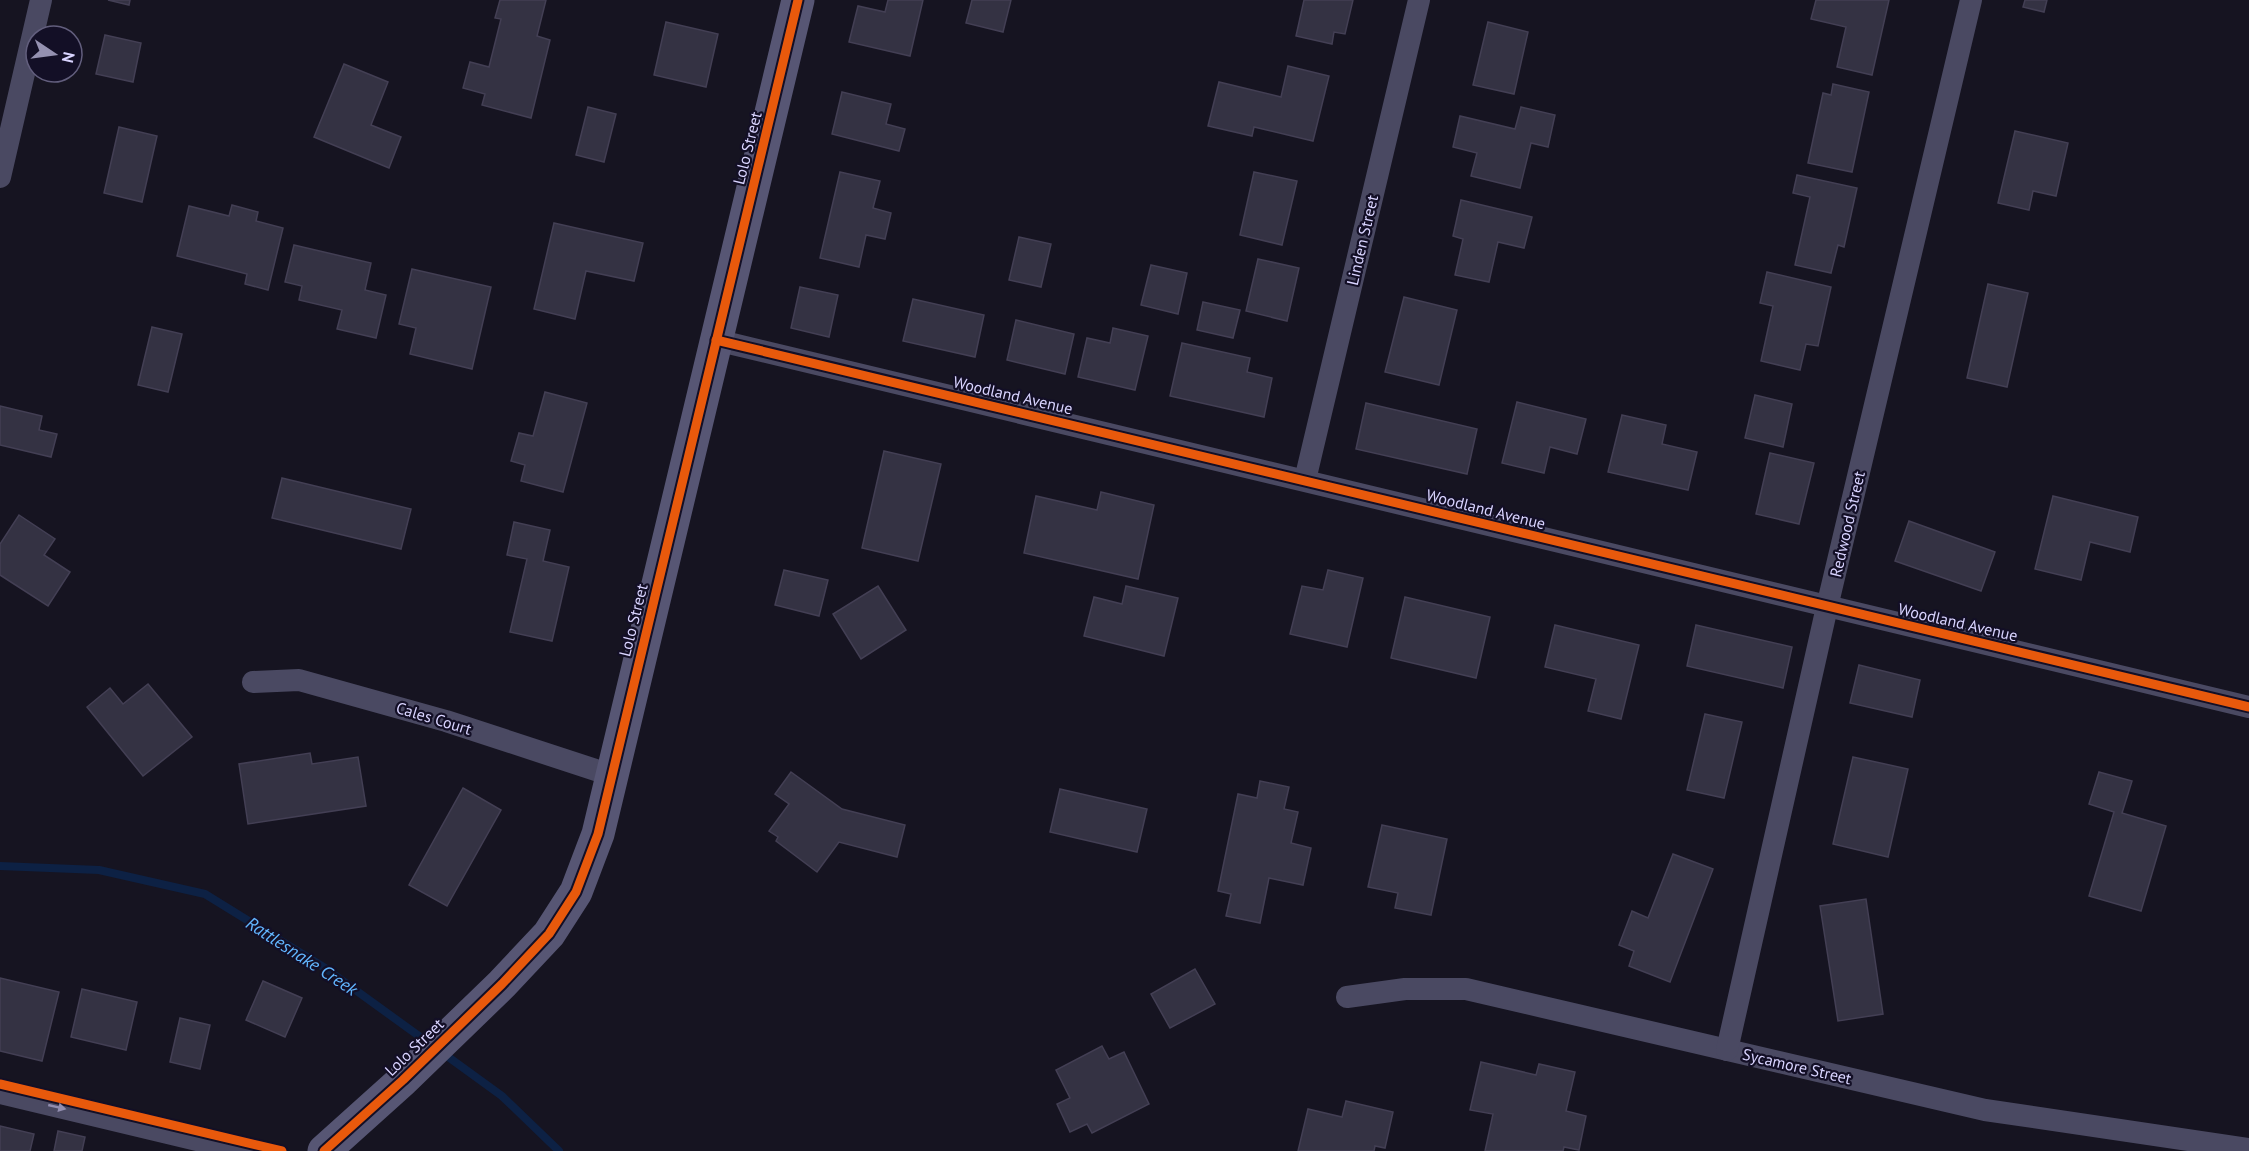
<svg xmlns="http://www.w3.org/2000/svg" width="2249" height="1151" viewBox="0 0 2249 1151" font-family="'PT Sans',sans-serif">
	<rect width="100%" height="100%" fill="#161421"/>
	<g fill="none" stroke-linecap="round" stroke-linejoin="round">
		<g stroke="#0d2144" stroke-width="8">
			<path d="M0 866 99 870 205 894 325 968 430 1044"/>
			<path d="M440 1051 502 1096 559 1151"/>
		</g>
	</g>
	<g fill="#343243" stroke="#433f54" stroke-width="1.5">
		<path d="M108 0H130L129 5Z"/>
		<path d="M500 0H546L537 36 550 40 531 118 482 105 485 94 463 88 470 62 489 67 501 19 495 18Z"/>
		<path d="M888 0H923L910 56 849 42 858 6 885 12Z"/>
		<path d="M972 0H1011L1003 32 966 23Z"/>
		<path d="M1304 0H1353L1345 34 1334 32 1332 44 1296 36Z"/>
		<path d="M1816 0H1889L1872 75 1837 67 1846 27 1811 19Z"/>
		<path d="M2025 0H2047L2044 12 2023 7Z"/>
		<path d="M666 22 718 34 706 87 654 75Z"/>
		<path d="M1488 22 1528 32 1514 94 1473 85Z"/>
		<path d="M105 35 141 43 133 82 96 74Z"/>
		<path d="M344 64 388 82 371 125 401 137 389 168 314 137Z"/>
		<path d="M1288 66 1329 76 1313 141 1254 127 1252 136 1208 126 1219 82 1281 97Z"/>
		<path d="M1833 84 1869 92 1852 172 1808 163 1823 93 1831 95Z"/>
		<path d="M842 92 891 104 886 124 905 129 899 151 832 134Z"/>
		<path d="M588 107 616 114 604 162 576 155Z"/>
		<path d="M1521 107 1555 115 1548 147 1531 143 1520 188 1471 176 1477 153 1453 147 1460 116 1515 129Z"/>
		<path d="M119 127 157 136 142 202 104 193Z"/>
		<path d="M2015 131 2068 143 2056 196 2033 191 2029 210 1998 203Z"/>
		<path d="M840 172 880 181 873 208 891 213 885 239 866 235 859 267 820 258Z"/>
		<path d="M1254 172 1297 181 1282 245 1240 235Z"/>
		<path d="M1797 175 1857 188 1844 247 1838 245 1831 273 1795 265 1810 197 1793 193Z"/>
		<path d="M1461 200 1532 217 1524 248 1498 242 1489 282 1455 275 1463 239 1453 236Z"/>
		<path d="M232 205 258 212 256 221 283 228 268 290 245 284 247 274 177 256 189 206 229 216Z"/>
		<path d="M554 223 643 243 634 281 586 271 575 319 534 309Z"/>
		<path d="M1019 237 1051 244 1041 287 1009 280Z"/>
		<path d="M294 245 371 263 365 290 386 295 376 338 337 329 342 310 299 300 302 286 285 282Z"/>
		<path d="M1258 259 1299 268 1287 321 1246 311Z"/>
		<path d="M1151 265 1187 273 1178 314 1141 305Z"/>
		<path d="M412 269 491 287 472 369 410 354 416 328 399 324Z"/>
		<path d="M1767 272 1831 287 1818 346 1806 344 1800 370 1761 361 1773 306 1760 303Z"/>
		<path d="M1988 284 2028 293 2007 387 1967 378Z"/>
		<path d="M800 287 838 295 829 337 791 328Z"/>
		<path d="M1404 297 1457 310 1439 385 1385 372Z"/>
		<path d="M913 299 984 315 975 357 903 341Z"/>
		<path d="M1203 302 1240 310 1233 338 1197 330Z"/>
		<path d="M1016 320 1074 334 1065 374 1007 360Z"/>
		<path d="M152 327 182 334 168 392 138 385Z"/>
		<path d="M1113 328 1148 336 1135 390 1078 377 1087 338 1110 343Z"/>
		<path d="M1182 343 1250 358 1247 372 1272 378 1264 417 1170 396Z"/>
		<path d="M545 392 587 403 563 492 521 481 525 465 511 461 519 433 533 436Z"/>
		<path d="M1755 395 1792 404 1783 447 1745 438Z"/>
		<path d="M1517 402 1586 419 1577 454 1550 447 1544 473 1502 463Z"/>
		<path d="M1366 403 1477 429 1467 474 1356 449Z"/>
		<path d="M0 406 42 416 39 430 57 434 51 457 0 445Z"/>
		<path d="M1622 415 1666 425 1662 444 1697 452 1688 490 1608 472Z"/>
		<path d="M884 451 941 464 918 561 862 548Z"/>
		<path d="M1770 453 1814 463 1799 524 1756 514Z"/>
		<path d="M282 478 411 509 401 549 272 518Z"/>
		<path d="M1101 492 1154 505 1138 579 1024 553 1036 496 1097 510Z"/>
		<path d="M2053 496 2138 517 2130 552 2090 542 2081 580 2035 569Z"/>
		<path d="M19 515 55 539 44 555 70 572 48 606 0 575V544Z"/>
		<path d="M1909 521 1995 552 1981 591 1895 561Z"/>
		<path d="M514 522 550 530 543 561 569 567 552 641 510 632 527 559 507 555Z"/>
		<path d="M784 570 828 580 819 616 775 605Z"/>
		<path d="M1328 570 1363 578 1347 647 1290 634 1302 586 1323 590Z"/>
		<path d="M878 586 906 630 861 659 833 614Z"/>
		<path d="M1126 586 1178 598 1164 656 1084 636 1094 597 1122 604Z"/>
		<path d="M1405 597 1490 617 1476 678 1391 658Z"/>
		<path d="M1555 625 1639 645 1621 719 1588 711 1596 679 1545 667Z"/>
		<path d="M1696 625 1792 647 1783 688 1687 666Z"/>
		<path d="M1859 665 1920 680 1912 717 1850 703Z"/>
		<path d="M148 684 192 737 143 776 87 707 110 688 123 704Z"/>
		<path d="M1705 714 1742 722 1724 798 1687 790Z"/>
		<path d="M310 753 312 764 358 757 366 806 248 824 239 764Z"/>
		<path d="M1853 757 1908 769 1888 857 1833 844Z"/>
		<path d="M791 772 842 809 905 825 897 857 839 842 817 872 776 841 778 837 769 831 789 804 775 794Z"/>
		<path d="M2099 772 2132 781 2122 813 2166 826 2141 911 2089 896 2114 812 2089 804Z"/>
		<path d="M1260 781 1289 787 1284 809 1298 812 1291 843 1311 848 1303 885 1269 878 1260 923 1226 916 1231 894 1218 891 1238 794 1257 798Z"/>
		<path d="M463 788 501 810 447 906 409 885Z"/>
		<path d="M1060 789 1147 809 1137 852 1050 832Z"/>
		<path d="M1382 825 1447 839 1431 915 1395 908 1398 893 1368 887Z"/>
		<path d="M1673 854 1713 869 1670 982 1629 966 1634 951 1619 945 1632 911 1648 918Z"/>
		<path d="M1866 899 1883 1014 1838 1021 1820 906Z"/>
		<path d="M1195 969 1215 1004 1170 1028 1151 994Z"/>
		<path d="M0 978 59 992 42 1061 0 1051Z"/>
		<path d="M263 981 302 998 285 1037 246 1020Z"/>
		<path d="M82 989 137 1002 126 1050 71 1037Z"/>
		<path d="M180 1018 210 1025 200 1069 170 1062Z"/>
		<path d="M1102 1046 1109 1059 1124 1052 1149 1104 1092 1133 1087 1124 1070 1132 1057 1104 1070 1098 1056 1070Z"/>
		<path d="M1481 1062 1536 1075 1539 1064 1575 1072 1566 1111 1586 1116 1579 1150 1564 1147 1563 1151H1485L1493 1114 1470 1110Z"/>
		<path d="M1346 1101 1393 1112 1385 1148 1375 1146 1374 1151H1298L1308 1109 1342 1117Z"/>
		<path d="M0 1126 34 1134 30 1151H0Z"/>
		<path d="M58 1131 85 1137 82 1151H54Z"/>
	</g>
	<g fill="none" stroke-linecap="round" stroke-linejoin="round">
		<g stroke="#4a4962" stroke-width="22">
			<path d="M0 177 41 0"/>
			<path d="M716 340 2249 707"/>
			<path d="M1305 480 1419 0"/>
			<path d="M253 682 299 680 446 721 611 775"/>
			<path d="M1347 997 1405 989H1466L1985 1110 2249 1149"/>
			<path d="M1727 1050 1827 607 1971 0"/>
			<path d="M0 1093 243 1151"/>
		</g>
		<path stroke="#575674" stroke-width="33" d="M324 1151 403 1080 502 984 549 934 576 892 598 834 798 0"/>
		<defs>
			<g id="cycleway">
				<path d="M716 340 2249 707"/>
				<path d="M0 1084 282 1151"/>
				<path d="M324 1151 403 1080 502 984 549 934 576 892 598 834 798 0"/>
			</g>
		</defs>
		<use href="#cycleway" stroke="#130f26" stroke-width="13"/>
		<use href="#cycleway" stroke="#e8590c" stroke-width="9"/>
	</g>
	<defs><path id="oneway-solid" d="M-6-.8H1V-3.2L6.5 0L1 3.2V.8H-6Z" transform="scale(1.5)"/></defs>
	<use fill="#928eb0" href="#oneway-solid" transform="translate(57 1107) rotate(13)"/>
	<g text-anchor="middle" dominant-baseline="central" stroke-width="4.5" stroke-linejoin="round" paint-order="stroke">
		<g font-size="16" fill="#d9d4ff" stroke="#130f26">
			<text transform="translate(747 148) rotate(-76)">Lolo Street</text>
			<text transform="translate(1362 240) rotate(-77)">Linden Street</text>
			<text transform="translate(1013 395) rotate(13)">Woodland Avenue</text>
			<text transform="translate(1486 509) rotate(14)">Woodland Avenue</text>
			<text transform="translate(1847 524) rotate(-77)">Redwood Street</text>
			<text transform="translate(633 620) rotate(-76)">Lolo Street</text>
			<text transform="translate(1958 622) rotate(13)">Woodland Avenue</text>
			<text transform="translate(434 718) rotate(17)">Cales Court</text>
			<text transform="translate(414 1047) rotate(-44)">Lolo Street</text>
			<text transform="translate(1797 1066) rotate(13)">Sycamore Street</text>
		</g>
		<g font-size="18" font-style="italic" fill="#62b6ff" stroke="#130f26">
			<text transform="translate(302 956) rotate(33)">Rattlesnake Creek</text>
		</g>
	</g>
	<g transform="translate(54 54) rotate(103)"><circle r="28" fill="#130f26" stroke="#625e7d" stroke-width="1.5"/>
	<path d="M0-4.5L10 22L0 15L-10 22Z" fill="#9591b1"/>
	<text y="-9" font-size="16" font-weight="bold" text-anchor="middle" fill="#d9d4ff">N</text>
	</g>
</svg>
